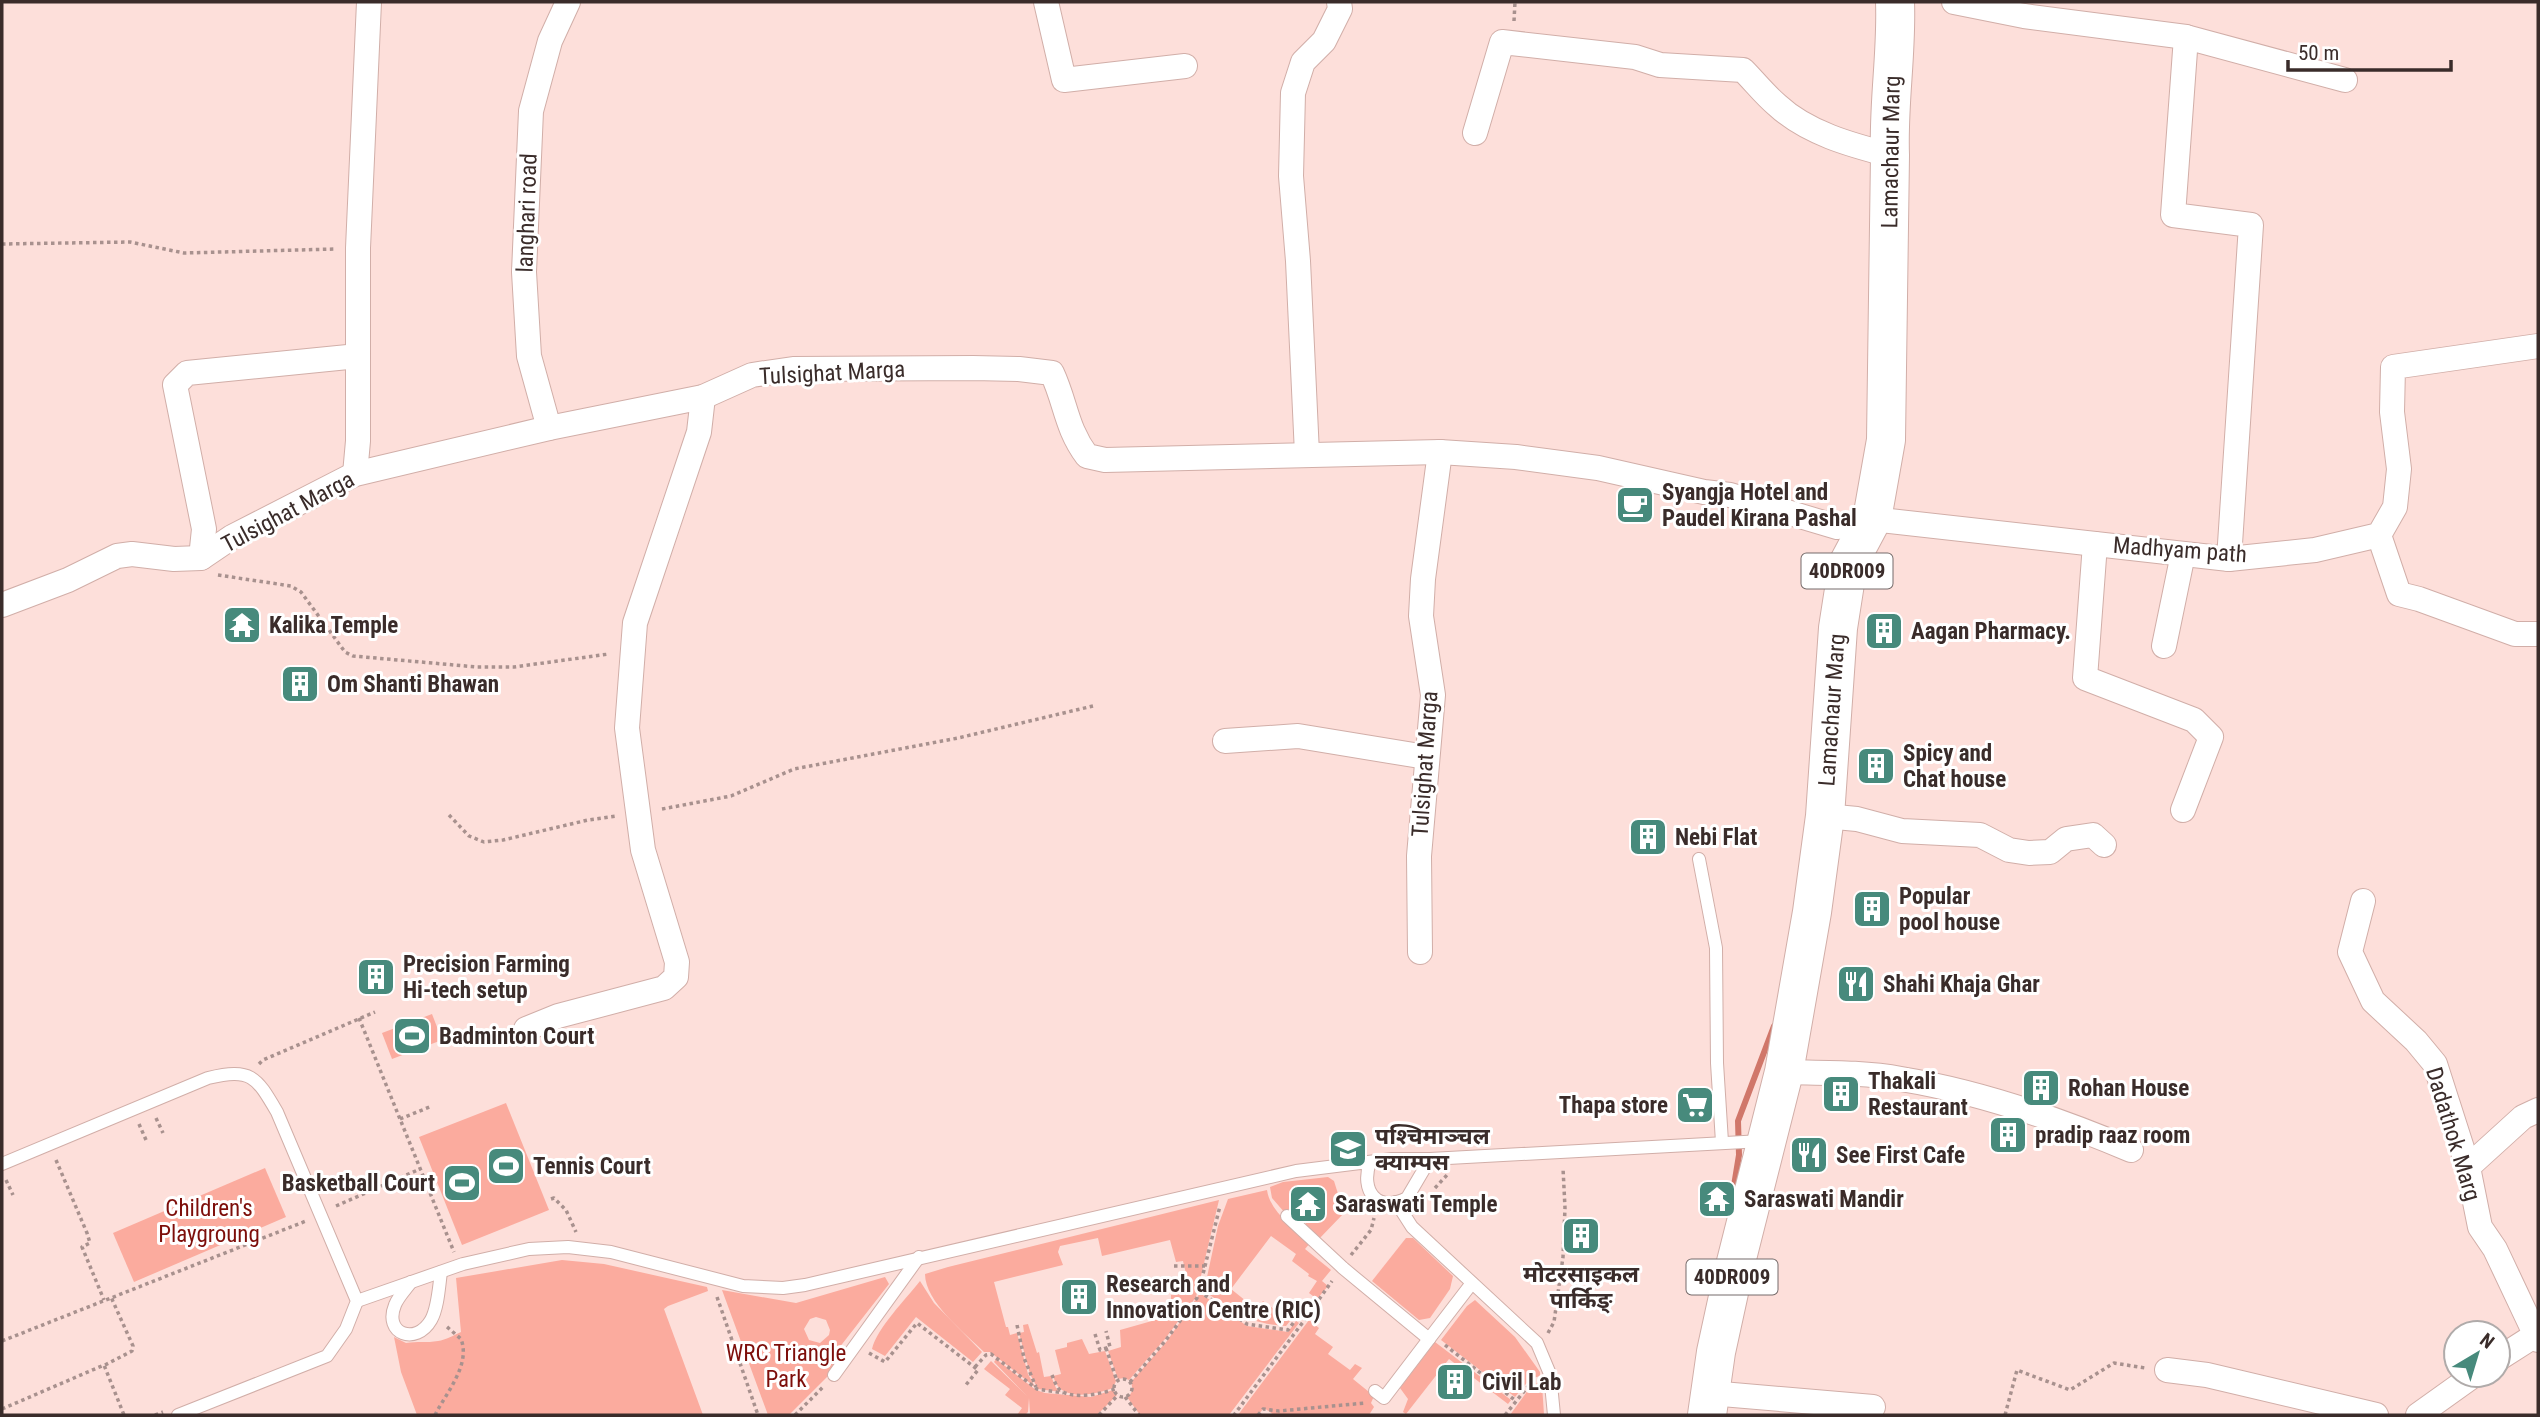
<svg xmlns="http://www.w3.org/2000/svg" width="2540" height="1417" viewBox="0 0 2540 1417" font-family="'Roboto Condensed','Noto Sans Devanagari',sans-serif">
	<rect width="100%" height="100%" fill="#fddfda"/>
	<g fill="#fbab9e" fill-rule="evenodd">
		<path d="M432 1014 442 1040 392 1059 382 1033Z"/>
		<path d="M506 1103 549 1210 462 1245 419 1137Z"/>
		<path d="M265 1168 286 1217 134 1282 113 1233Z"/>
		<path d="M1328 1177 1334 1181 1344 1213 1318 1240 1303 1227 1322 1203 1306 1191 1285 1213 1272 1198 1270 1187 1283 1182Z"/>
		<path d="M1267 1190C1270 1212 1295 1229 1311 1242L1305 1249 1331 1270 1322 1281 1328 1286 1317 1299 1309 1293 1317 1281 1308 1276 1309 1274 1292 1261 1296 1254 1271 1236 1231 1289 1256 1309 1263 1301 1290 1321 1286 1326C1249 1324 1234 1311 1204 1291L1218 1226 1228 1199Z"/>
		<path d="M1219 1200 1196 1297 1165 1339 1129 1380 1124 1378 1118 1379 1108 1351 1121 1347 1120 1330 1166 1317 1171 1313V1295L1190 1290 1183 1261 1176 1262 1170 1240 1102 1256 1098 1238 1060 1246 1058 1252 1063 1265 994 1282 1006 1327H1008L1010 1335 1017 1333 1028 1374 1035 1387 990 1352H984C965 1333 925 1302 925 1274L948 1267Z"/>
		<path d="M1406 1238H1413L1453 1276 1450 1289 1430 1318 1419 1320 1372 1281Z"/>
		<path d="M562 1260 604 1264 707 1287 708 1291 668 1306 664 1309 703 1415H417L401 1372 394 1337 406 1343C417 1341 427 1343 438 1341 446 1340 454 1335 461 1332L456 1278Z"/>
		<path d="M885 1277 889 1284 832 1357 835 1364 830 1374 789 1415H768L722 1290 796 1303ZM816 1317 826 1320 830 1330 829 1335 820 1343 809 1340 804 1329 810 1319Z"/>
		<path d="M920 1281 934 1303 982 1352 973 1362 916 1317 885 1356 872 1349C877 1328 906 1299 920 1281Z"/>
		<path d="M1200 1293 1247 1326 1288 1332 1296 1321 1299 1323 1229 1415H1140L1127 1397C1133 1393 1133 1389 1131 1382L1167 1341Z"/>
		<path d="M1475 1300 1515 1337 1540 1372V1376L1530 1379 1515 1397 1441 1340 1467 1306Z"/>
		<path d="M1309 1320 1319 1328 1315 1334 1333 1347 1328 1354 1350 1370 1355 1364 1362 1368 1353 1379 1374 1396 1371 1403 1374 1407 1369 1415H1274L1264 1408 1258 1415H1238Z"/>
		<path d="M1028 1324 1037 1353 1039 1352 1044 1377 1051 1376 1056 1388 1061 1392 1038 1389 1030 1374 1019 1333 1024 1332 1023 1325Z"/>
		<path d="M1082 1339 1089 1354 1105 1351 1116 1381 1113 1388C1099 1393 1076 1399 1062 1390 1057 1387 1055 1381 1053 1376L1061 1374 1055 1350 1067 1347V1343Z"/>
		<path d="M1435 1342 1511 1400 1508 1404 1449 1359 1406 1414 1403 1412 1408 1399 1400 1388Z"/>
		<path d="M996 1359 1036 1390 1045 1393 1091 1397 1113 1390 1117 1395 1097 1415H1025L1030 1414 1029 1398 1028 1412 1025 1415H1017L1022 1408 1005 1395 1010 1389 984 1369 991 1361 1027 1396 994 1362Z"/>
		<path d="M1538 1383 1542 1384 1544 1415H1510L1531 1386Z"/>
	</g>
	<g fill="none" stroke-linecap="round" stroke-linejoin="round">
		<path stroke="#d0776a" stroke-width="6" d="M1731 1204 1739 1155 1738 1121 1774 1026"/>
		<defs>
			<g id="service">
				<path d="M1699 859 1716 948 1717 1063 1722 1142"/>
				<path d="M1430 1159 1762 1141"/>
				<path d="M2 1164 208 1078C251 1068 256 1076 277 1112L357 1301 346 1329 327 1356 178 1415"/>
				<path d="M1396 1202 1412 1227 1537 1343 1550 1374 1554 1415"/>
				<path d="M1287 1216 1343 1268 1429 1339 1472 1283"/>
				<path d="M411 1282C406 1289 398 1297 395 1305 383 1334 416 1346 431 1320 438 1308 439 1286 441 1272"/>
				<path d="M357 1301 463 1264 529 1249 568 1247 611 1252 743 1286 783 1288 805 1285 1296 1171 1392 1159H1430L1407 1198C1377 1213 1360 1191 1370 1162"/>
				<path d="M834 1375 919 1257"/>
				<path d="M1375 1391 1384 1398 1429 1339"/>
			</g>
			<g id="minor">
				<path d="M1046 2 1064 80 1185 66"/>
				<path d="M1954 2 2024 16 2186 37 2345 80"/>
				<path d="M2186 37 2173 215 2251 225 2229 559"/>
				<path d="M1475 133 1502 42 1635 57 1660 65 1743 70C1754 81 1765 95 1777 105 1807 133 1851 145 1890 155"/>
				<path d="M549 428 529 356 524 272 531 111 550 41 568 2"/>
				<path d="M1307 454 1298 261 1291 176 1293 93 1303 62 1324 41 1340 9 1339 2"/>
				<path d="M355 474 358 441V248L369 2"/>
				<path d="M2379 535 2399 594 2419 599 2515 634H2538"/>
				<path d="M2095 544 2085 678 2194 720 2211 737 2183 810"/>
				<path d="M201 558 204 529 175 385 187 373 358 356"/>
				<path d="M2 605 68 580 117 556 132 554 174 559 201 558 232 537 355 474 549 428 703 397 752 375 793 369 973 368 1019 369 1052 373C1066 403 1066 428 1087 456L1105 460 1440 452 1516 457 1598 468 1704 492 1730 495 1837 527 1872 519 2229 559 2315 550 2379 535 2395 507 2399 469 2392 412 2393 367 2538 346"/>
				<path d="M2164 646 2183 554"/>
				<path d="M1225 741 1298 736 1426 757"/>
				<path d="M1825 816 1857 819 1902 831 1980 835 2009 850 2029 853 2050 852 2066 839 2093 835 2104 845"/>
				<path d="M2363 901 2350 952 2373 1001 2416 1041 2435 1064 2468 1167 2480 1227 2495 1249 2538 1340"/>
				<path d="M1420 952 1419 856 1433 695 1421 616 1423 579 1440 452"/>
				<path d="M526 1029 558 1016 664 988 676 977 677 962 643 850 627 728 635 623 699 432 703 397"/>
				<path d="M1784 1072C1823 1073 1863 1072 1901 1079 1980 1092 2058 1119 2131 1150"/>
				<path d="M2468 1167 2523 1117 2538 1110"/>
				<path d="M2498 1359 2534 1336"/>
				<path d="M2167 1370 2207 1375 2376 1415"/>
				<path d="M1710 1393 1873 1407"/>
				<path d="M2418 1415 2474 1375"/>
			</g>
			<path id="primary" d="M1707 1415 1716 1352 1733 1274 1784 1072 1812 912 1825 816 1838 628 1848 564 1872 519 1886 440 1890 155C1888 103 1897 53 1895 2"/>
		</defs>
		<use href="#service" stroke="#d1aea8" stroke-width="14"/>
		<use href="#minor" stroke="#d1aea8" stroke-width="26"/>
		<use href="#primary" stroke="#d1aea8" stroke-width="40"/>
		<g stroke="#a8918e" stroke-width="3.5" stroke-dasharray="3.5 3.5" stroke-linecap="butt">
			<path d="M1514 21 1515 2"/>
			<path d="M2 244 130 242 184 253 335 249"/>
			<path d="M218 575 291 586 301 592 345 652 353 656 477 667H514L609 654"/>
			<path d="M662 809 731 796 794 769 958 738 1093 706"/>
			<path d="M449 815 469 836 484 842 503 840 588 820 616 816"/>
			<path d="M359 1018 454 1252"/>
			<path d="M259 1064 263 1060 375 1012"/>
			<path d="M156 1118 163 1133"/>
			<path d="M400 1119 432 1106"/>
			<path d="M139 1124 146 1140"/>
			<path d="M56 1160 87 1233 90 1243 82 1247 104 1300"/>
			<path d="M6 1180 13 1195"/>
			<path d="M1435 1188 1447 1175"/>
			<path d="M551 1199 554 1198 566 1210 576 1232"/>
			<path d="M336 1206 420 1169"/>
			<path d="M1351 1255 1371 1230 1374 1218"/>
			<path d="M1174 1266H1205"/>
			<path d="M1199 1291 1247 1324 1288 1330 1300 1314 1306 1318 1234 1415"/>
			<path d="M717 1297 758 1415"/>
			<path d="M1315 1305 1332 1281"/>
			<path d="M1017 1325 1024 1358 1036 1387"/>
			<path d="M1548 1333 1554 1322 1563 1257 1565 1208 1563 1168"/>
			<path d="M1095 1334 1100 1350 1110 1347 1106 1331"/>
			<path d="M2 1341 306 1221"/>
			<path d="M1445 1345 1516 1401"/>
			<path d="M1106 1348 1117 1381"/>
			<path d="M869 1353 885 1362 917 1323 978 1370 965 1386"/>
			<path d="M105 1365 132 1351 133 1346 111 1297"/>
			<path d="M975 1367 986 1355 991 1354 1037 1389 1063 1393"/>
			<path d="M1052 1375C1054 1380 1056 1386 1060 1390 1072 1400 1101 1394 1115 1389"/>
			<circle cx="1123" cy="1388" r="9"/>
			<path d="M1130 1382 1166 1340 1197 1298 1220 1206"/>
			<path d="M1125 1397 1139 1415"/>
			<path d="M2 1409 104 1365 124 1415"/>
			<path d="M155 1415 163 1412"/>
			<path d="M435 1415C446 1393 471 1365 461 1339L446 1326"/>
			<path d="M795 1415 823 1387"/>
			<path d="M1099 1415 1118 1395"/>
			<path d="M1258 1415 1263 1409 1279 1411 1365 1403"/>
			<path d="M1505 1415 1534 1379"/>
			<path d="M2005 1415 2017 1370 2070 1390 2114 1363 2145 1368"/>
		</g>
		<use href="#service" stroke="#fff" stroke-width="12"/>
		<use href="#minor" stroke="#fff" stroke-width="24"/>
		<use href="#primary" stroke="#fff" stroke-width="38"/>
	</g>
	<defs>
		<symbol id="cafe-square" viewBox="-11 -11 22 22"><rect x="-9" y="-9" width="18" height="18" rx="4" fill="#478a7c" stroke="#fff"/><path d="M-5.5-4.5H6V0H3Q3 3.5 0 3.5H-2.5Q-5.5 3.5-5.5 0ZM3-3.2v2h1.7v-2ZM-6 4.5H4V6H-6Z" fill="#fff"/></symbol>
		<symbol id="temple-square" viewBox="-11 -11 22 22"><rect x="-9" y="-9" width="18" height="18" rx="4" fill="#478a7c" stroke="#fff"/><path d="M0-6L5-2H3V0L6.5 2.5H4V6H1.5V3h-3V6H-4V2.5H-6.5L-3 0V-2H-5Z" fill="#fff"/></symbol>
		<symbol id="building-square" viewBox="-11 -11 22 22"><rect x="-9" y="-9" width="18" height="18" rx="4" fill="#478a7c" stroke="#fff"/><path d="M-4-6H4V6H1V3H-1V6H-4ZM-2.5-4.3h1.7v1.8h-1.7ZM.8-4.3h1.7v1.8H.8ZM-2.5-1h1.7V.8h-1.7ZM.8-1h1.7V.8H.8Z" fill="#fff"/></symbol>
		<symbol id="restaurant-square" viewBox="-11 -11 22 22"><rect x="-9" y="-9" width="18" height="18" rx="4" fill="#478a7c" stroke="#fff"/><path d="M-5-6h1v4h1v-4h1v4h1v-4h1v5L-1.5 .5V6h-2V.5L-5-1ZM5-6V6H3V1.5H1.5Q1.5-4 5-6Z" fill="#fff"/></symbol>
		<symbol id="stadium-square" viewBox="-11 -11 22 22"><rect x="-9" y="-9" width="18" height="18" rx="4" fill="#478a7c" stroke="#fff"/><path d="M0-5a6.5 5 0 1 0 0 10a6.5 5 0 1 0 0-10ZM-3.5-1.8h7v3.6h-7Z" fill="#fff"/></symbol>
		<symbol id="supermarket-square" viewBox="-11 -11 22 22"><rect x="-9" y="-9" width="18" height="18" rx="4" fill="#478a7c" stroke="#fff"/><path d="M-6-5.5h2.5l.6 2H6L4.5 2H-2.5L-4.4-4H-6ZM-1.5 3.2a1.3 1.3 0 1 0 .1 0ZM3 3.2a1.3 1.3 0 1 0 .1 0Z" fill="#fff"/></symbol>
		<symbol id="university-square" viewBox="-11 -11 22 22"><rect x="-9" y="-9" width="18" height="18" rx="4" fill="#478a7c" stroke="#fff"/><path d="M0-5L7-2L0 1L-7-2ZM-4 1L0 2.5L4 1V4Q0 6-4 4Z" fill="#fff"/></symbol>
	</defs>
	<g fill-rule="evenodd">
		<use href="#cafe-square" x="1613" y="483" width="44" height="44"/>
		<use href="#temple-square" x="220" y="603" width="44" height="44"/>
		<use href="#building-square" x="1862" y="609" width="44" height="44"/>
		<use href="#building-square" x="278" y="662" width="44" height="44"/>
		<use href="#building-square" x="1854" y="744" width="44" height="44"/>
		<use href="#building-square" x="1626" y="815" width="44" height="44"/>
		<use href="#building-square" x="1850" y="887" width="44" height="44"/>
		<use href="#building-square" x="354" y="955" width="44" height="44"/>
		<use href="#restaurant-square" x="1834" y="962" width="44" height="44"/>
		<use href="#stadium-square" x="390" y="1014" width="44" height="44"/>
		<use href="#building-square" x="2019" y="1066" width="44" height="44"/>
		<use href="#building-square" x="1819" y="1072" width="44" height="44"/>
		<use href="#supermarket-square" x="1673" y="1083" width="44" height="44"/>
		<use href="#building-square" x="1986" y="1113" width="44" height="44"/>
		<use href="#university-square" x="1326" y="1127" width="44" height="44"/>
		<use href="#restaurant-square" x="1787" y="1133" width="44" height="44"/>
		<use href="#stadium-square" x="484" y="1144" width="44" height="44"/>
		<use href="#stadium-square" x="440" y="1161" width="44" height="44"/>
		<use href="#temple-square" x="1695" y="1177" width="44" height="44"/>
		<use href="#temple-square" x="1286" y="1182" width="44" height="44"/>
		<use href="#building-square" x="1559" y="1214" width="44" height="44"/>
		<use href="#building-square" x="1057" y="1275" width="44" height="44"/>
		<use href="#building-square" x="1433" y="1360" width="44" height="44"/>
	</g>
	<g text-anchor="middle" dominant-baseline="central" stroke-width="6" stroke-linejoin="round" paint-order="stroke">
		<g fill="#fff" stroke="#756b6a" stroke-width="2">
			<rect x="1801.5" y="553.5" width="91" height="35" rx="5"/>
			<rect x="1686.5" y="1259.5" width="91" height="35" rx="5"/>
		</g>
		<g font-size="21" font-weight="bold" fill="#3a2c2a">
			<text x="1847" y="571">40DR009</text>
			<text x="1732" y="1277">40DR009</text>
		</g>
		<g font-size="23" fill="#3a2c2a" stroke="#fff">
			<text transform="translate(1891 152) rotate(-89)">Lamachaur Marg</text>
			<text transform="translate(527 213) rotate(-88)">langhari road</text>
			<text transform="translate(832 373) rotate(-3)">Tulsighat Marga</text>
			<text transform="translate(288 512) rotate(-28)">Tulsighat Marga</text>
			<text transform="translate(2180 550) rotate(4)">Madhyam path</text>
			<text transform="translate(1832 710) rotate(-86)">Lamachaur Marg</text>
			<text transform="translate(1425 764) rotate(-86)">Tulsighat Marga</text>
			<text transform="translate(2453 1134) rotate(73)">Dadathok Marg</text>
		</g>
		<g font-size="23" font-weight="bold" fill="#3a2c2a" stroke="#fff" text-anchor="start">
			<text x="1662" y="492">Syangja Hotel and<tspan x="1662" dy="26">Paudel Kirana Pashal</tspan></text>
			<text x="269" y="625">Kalika Temple</text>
			<text x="1911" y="631">Aagan Pharmacy.</text>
			<text x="327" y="684">Om Shanti Bhawan</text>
			<text x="1903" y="753">Spicy and<tspan x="1903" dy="26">Chat house</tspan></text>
			<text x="1675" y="837">Nebi Flat</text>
			<text x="1899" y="896">Popular<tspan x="1899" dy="26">pool house</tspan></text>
			<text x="403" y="964">Precision Farming<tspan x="403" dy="26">Hi-tech setup</tspan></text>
			<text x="1883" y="984">Shahi Khaja Ghar</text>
			<text x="439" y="1036">Badminton Court</text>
			<text x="1868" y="1081">Thakali<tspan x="1868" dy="26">Restaurant</tspan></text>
			<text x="2068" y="1088">Rohan House</text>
			<text x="1668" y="1105" text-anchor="end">Thapa store</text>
			<text x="2035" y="1135">pradip raaz room</text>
			<text x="1375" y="1136">पश्‍चिमाञ्‍चल<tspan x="1375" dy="26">क्याम्पस</tspan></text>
			<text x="1836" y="1155">See First Cafe</text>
			<text x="533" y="1166">Tennis Court</text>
			<text x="435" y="1183" text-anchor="end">Basketball Court</text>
			<text x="1744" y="1199">Saraswati Mandir</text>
			<text x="1335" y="1204">Saraswati Temple</text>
			<text x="1581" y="1274" text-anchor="middle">मोटरसाइकल<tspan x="1581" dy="26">पार्किङ्</tspan></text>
			<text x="1106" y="1284">Research and<tspan x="1106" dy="26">Innovation Centre (RIC)</tspan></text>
			<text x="1482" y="1382">Civil Lab</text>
		</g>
		<g font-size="23" fill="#7d0e0a" stroke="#fff">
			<text x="209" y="1208">Children's<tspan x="209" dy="26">Playgroung</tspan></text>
			<text x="786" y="1353">WRC Triangle<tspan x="786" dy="26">Park</tspan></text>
		</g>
	</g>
	<rect width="2540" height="1417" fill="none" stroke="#3a2c2a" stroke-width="7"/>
	<g transform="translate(2477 1354) rotate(38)"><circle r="33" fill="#ffffff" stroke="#b0abaa" stroke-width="2"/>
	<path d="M0-5L12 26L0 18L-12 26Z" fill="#478a7c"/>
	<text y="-10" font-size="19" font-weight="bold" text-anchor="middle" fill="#3a2c2a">N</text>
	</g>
	<path d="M2288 60v10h163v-10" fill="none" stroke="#3a2c2a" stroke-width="3.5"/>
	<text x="2298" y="60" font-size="21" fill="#3a2c2a" stroke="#ffffff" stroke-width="5" paint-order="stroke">50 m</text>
</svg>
